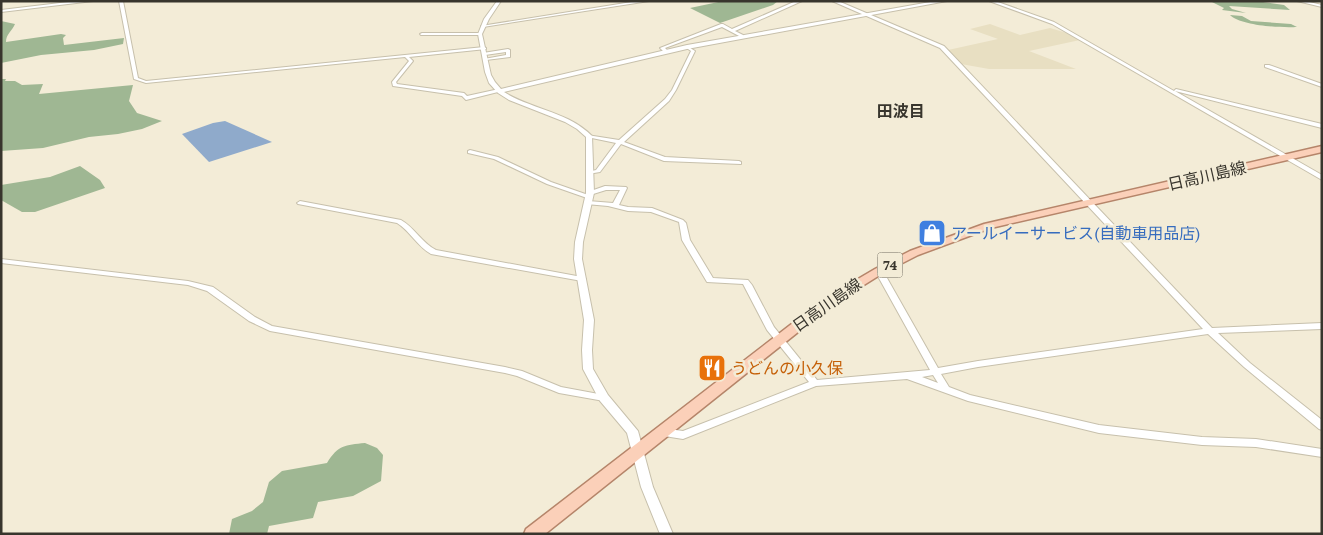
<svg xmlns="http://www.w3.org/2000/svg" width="1323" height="535" viewBox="0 0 1323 535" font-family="'Crimson Pro','Noto Sans JP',serif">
	<rect width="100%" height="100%" fill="#f3ecd7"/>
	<path fill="#e8dfc2" d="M990 24 1020 35 1050 28 1070 34 1080 40 1029 51 1076 69H989L961 64 948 50 998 39 970 29Z"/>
	<g fill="#9fb793">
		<path d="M723 1H778L773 5 720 23 690 8Z"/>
		<path d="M1210 1H1256L1284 5 1290 10 1229 6 1232 9 1246 13 1222 10 1224 8Z"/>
		<path d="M1230 15 1242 16 1251 21 1291 24 1297 27C1282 28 1241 26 1230 15Z"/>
		<path d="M1 21 15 24C12 31 6 34 6 42L61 34 66 35 63 38 64 45 124 38 123 44 94 50 41 55 1 63Z"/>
		<path d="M1 79H6L5 81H15L22 85 43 84 39 94 133 85 129 101 137 113 162 121 142 129 118 134 89 137 43 148 1 151Z"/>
		<path d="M80 166 100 180 105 188 35 212H22L1 200V185L50 177Z"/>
		<path d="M365 443 377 448 383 455 381 481 353 496 318 502 313 518 269 526 267 534H229L232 519 252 511 263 502 269 482 282 471 327 463C338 445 345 445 365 443Z"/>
	</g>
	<path fill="#8faacb" d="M225 121 272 142 209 162 182 134 213 123Z"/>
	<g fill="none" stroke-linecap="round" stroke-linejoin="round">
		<defs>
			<g id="minor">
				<path d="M119 1H123L138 78 146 81 484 47 486 48V49L409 57 413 61 396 82 397 84 464 93 467 96 499 89 502 91 466 100 462 96 393 86 392 82 409 61 405 57 146 83 134 79Z"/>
				<path d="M638 1H649L483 27 481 26Z"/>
				<path d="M796 1H802L735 31 743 35V37H741L722 27 665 48 668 51V52H664L660 48 721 24H723L732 29Z"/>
				<path d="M832 1H838L944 46 1212 328 1322 323V329L1218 333 1250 363 1322 420V430L1319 429 1244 367 1208 334 978 367 941 374 949 387 970 395 1099 425 1202 437 1256 439 1322 449V457L1256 447 1202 445 1099 433 968 401 907 379 816 386 683 439 658 435 656 432 658 429 661 428 683 431 809 382 767 330 743 284 707 282 682 240 679 222 651 212 628 211 608 206 586 204 585 203 586 202 588 201 613 203 620 190H606L590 195 587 193 588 192 605 186 626 187 627 188 619 205 628 207 652 208 683 220 686 223 690 240 713 278 748 280 752 285 774 327 817 380 930 370 875 271 879 269 883 271 938 368 978 361 1203 329 940 48ZM933 375 938 383 922 377Z"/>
				<path d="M989 1H995L1054 22 1174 91 1176 89 1322 124V128L1175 91 1322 175V180L1052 24Z"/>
				<path d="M1297 1H1305L1322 5V7Z"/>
				<path d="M422 33H480L482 34 480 35H421L420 34Z"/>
				<path d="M687 46 695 51 676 90 669 101 624 142 665 157 739 161 741 162V164L664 161 621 144 600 172 588 174V172L596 170 616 143 587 137V135L619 140 665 99 672 90 691 51 685 47Z"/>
				<path d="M508 49 510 50V57L486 60 484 59 506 55V52L485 55 483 54V53Z"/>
				<path d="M1265 65H1269L1322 84V87L1265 67Z"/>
				<path d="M470 150 498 157 551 182 591 196 592 197 591 198H587L547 184 494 159 468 153V151Z"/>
				<path d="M300 201 401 220C415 228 422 243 436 250L582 277 586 279 582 281 431 254C417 246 410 231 397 223L298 204 297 203Z"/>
				<path d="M1 259 188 281 213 287 255 317 272 326 505 367 522 371 561 387 604 395 607 396 609 398 607 400 604 401 559 393 517 376 505 373 270 331 249 321 207 291 188 285 1 263Z"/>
			</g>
			<g id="tertiary">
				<path d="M77 1H93L1 12V10Z"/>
				<path d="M497 1H501L489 19 482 34 491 75 495 82 501 89 687 45 936 1H947L687 49 504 92C531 109 569 112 592 136L594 193 583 242 582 259 594 320 592 350 593 369 608 395 638 431 653 487 673 534H660L641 487 627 433 600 401 583 369 582 350 584 320 574 259 575 242 586 193V137L577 129 565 122 509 100 498 93 489 83 485 72 478 34 484 19Z"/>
			</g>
			<path id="primary" d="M1322 146V152L991 228 918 255 883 273 832 305 545 534H524L526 529 824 299 875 269 910 251 984 224Z"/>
		</defs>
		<use href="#minor" stroke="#c7c0ac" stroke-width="2"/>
		<use href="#tertiary" stroke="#c7c0ac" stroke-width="2"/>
		<use href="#primary" stroke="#b5856a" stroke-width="3"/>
		<use href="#minor" fill="#fff" fill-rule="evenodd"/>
		<use href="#tertiary" fill="#fff" fill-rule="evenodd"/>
		<use href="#primary" fill="#fbd0b9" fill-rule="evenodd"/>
	</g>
	<defs>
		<symbol id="shop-square" viewBox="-11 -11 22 22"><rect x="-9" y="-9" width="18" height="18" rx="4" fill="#3f7fe0" stroke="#f3ecd7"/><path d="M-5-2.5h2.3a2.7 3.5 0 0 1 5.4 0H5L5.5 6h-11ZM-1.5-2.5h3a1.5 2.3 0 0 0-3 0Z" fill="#fff"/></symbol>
		<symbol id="restaurant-square" viewBox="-11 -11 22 22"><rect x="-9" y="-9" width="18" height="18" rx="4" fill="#e8710a" stroke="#f3ecd7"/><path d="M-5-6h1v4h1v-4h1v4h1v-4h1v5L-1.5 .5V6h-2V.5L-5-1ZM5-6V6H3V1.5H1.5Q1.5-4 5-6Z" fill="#fff"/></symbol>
	</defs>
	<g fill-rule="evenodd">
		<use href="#shop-square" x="916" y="217" width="32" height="32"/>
		<use href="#restaurant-square" x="696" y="352" width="32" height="32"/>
	</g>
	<g text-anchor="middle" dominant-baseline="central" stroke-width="5" stroke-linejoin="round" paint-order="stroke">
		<rect fill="#f3ecd7" stroke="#706c60" stroke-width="1" x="877.5" y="252.5" width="25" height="25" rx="4"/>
		<g font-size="15" font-weight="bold" fill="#38352d">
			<text x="890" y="265">74</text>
		</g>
		<g font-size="16" font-weight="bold" fill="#38352d" stroke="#f3ecd7">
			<text x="901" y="111">田波目</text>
		</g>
		<g font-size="16" fill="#38352d" stroke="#f3ecd7">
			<text transform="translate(1207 176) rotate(-13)">日高川島線</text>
			<text transform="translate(827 305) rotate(-35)">日高川島線</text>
		</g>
		<g font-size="16" fill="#366cbe" stroke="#f3ecd7" text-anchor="start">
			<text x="951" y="233">アールイーサービス(自動車用品店)</text>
		</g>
		<g font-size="16" fill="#c56008" stroke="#f3ecd7" text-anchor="start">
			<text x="731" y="368">うどんの小久保</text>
		</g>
	</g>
	<rect width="1323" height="535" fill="none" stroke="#38352d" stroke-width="5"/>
</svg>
